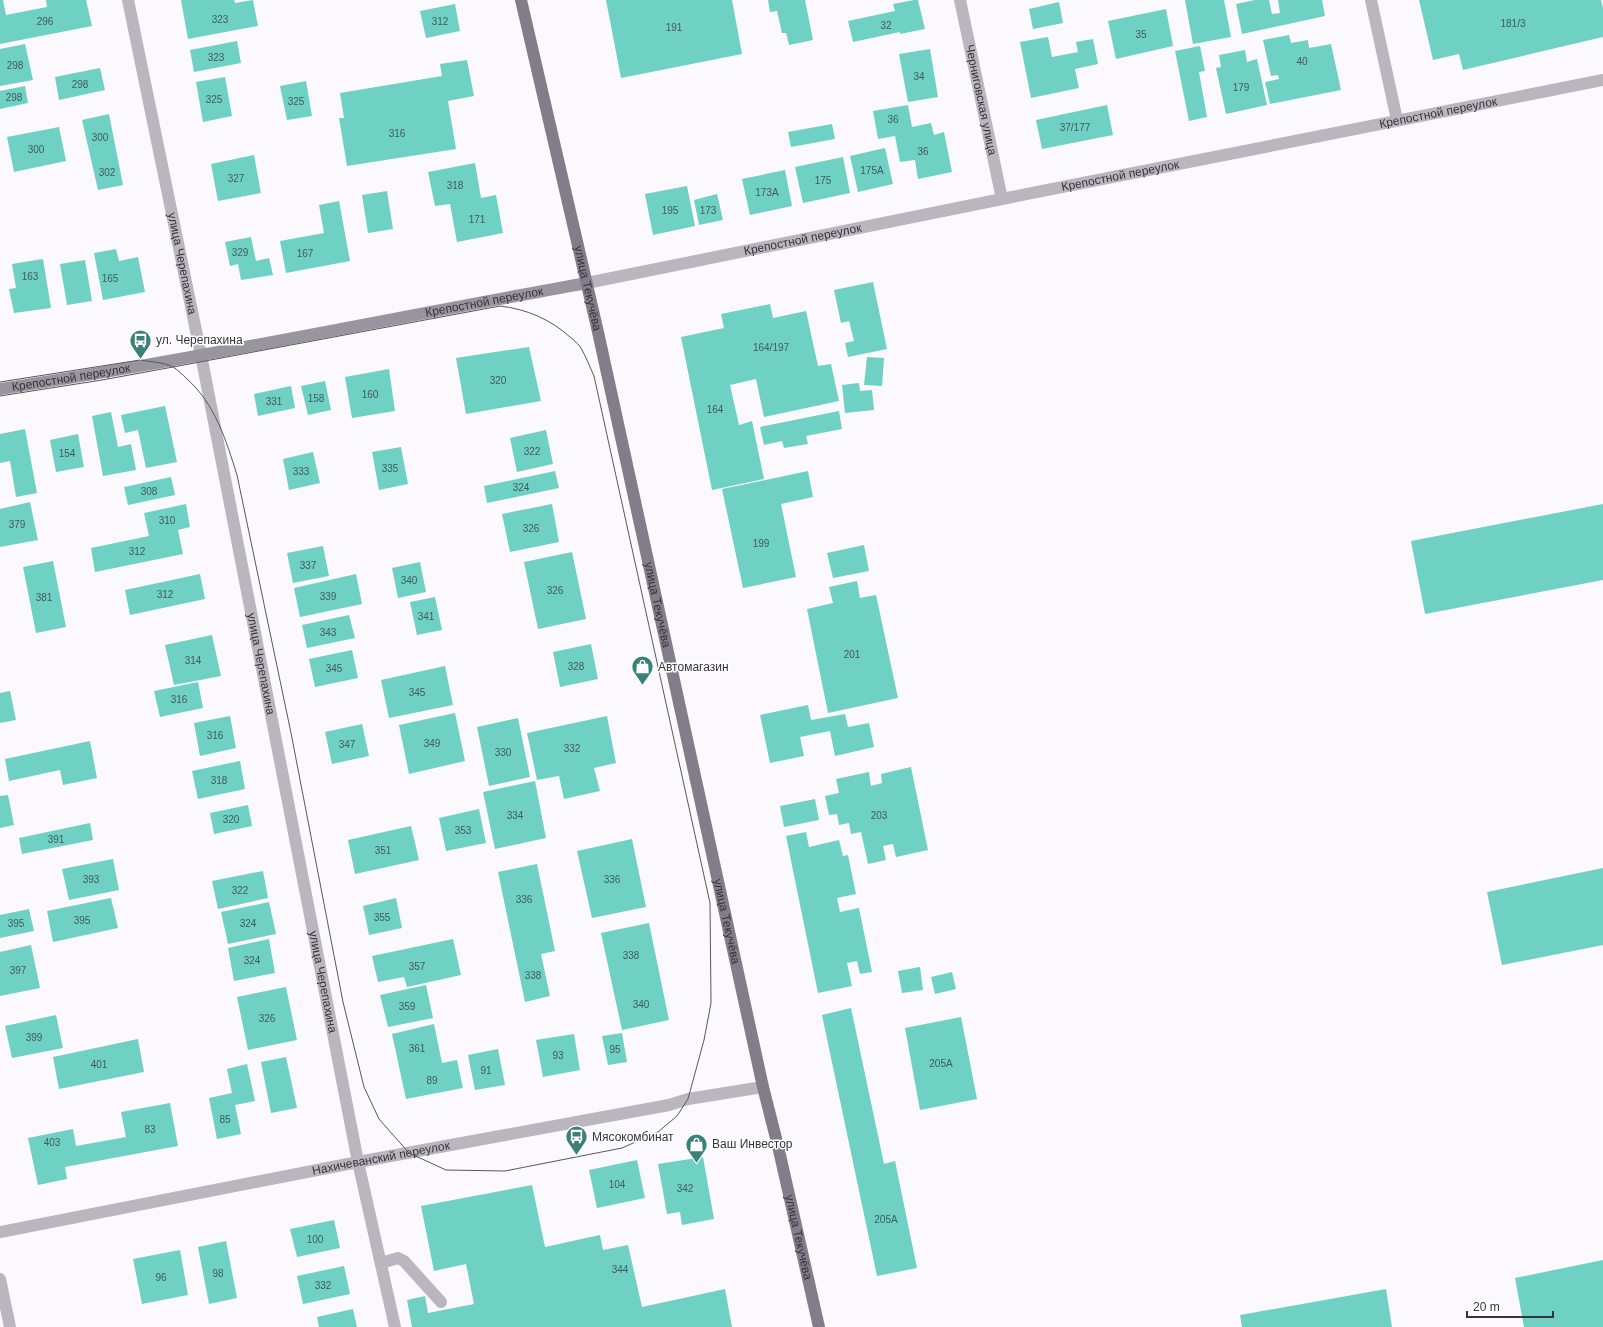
<svg xmlns="http://www.w3.org/2000/svg" width="1603" height="1327" viewBox="0 0 1603 1327" font-family="Helvetica,sans-serif">
	<rect width="100%" height="100%" fill="#fbf8fe"/>
	<g fill="#6ed1c4">
		<path d="M0 0H3L6 15 47 7 46 0H86L92 26 0 44Z"/>
		<path d="M181 0H234L235 3 253 0 258 26 188 39Z"/>
		<path d="M606 0H732L742 54 621 78Z"/>
		<path d="M768 0H805L813 40 789 45 786 33H782L777 11 770 12Z"/>
		<path d="M914 0H918L925 29 900 34V32L853 42 848 21 895 11 893 4Z"/>
		<path d="M1185 0H1224L1231 37 1193 44Z"/>
		<path d="M1255 0H1269L1272 14 1280 13 1278 0H1322L1325 16 1242 34 1236 4Z"/>
		<path d="M1419 0H1601L1603 8V37L1463 70 1459 54 1433 60Z"/>
		<path d="M1059 2 1063 23 1033 29 1029 9Z"/>
		<path d="M455 4 460 31 426 38 420 11Z"/>
		<path d="M1166 9 1173 46 1116 59 1108 21Z"/>
		<path d="M1289 35 1291 43 1308 40 1309 48 1331 44 1341 90 1270 104 1265 82 1279 79 1278 75 1271 76 1263 40Z"/>
		<path d="M1048 37 1052 57 1078 52 1076 42 1093 39 1098 64 1075 69 1079 88 1031 98 1020 42Z"/>
		<path d="M237 41 241 63 194 72 190 50Z"/>
		<path d="M25 44 33 80 0 86V49Z"/>
		<path d="M1200 46 1205 71 1199 72 1207 117 1189 121 1175 51Z"/>
		<path d="M930 49 938 97 908 102 899 54Z"/>
		<path d="M1245 50 1247 62 1257 59 1267 105 1226 114 1216 68 1221 67 1219 55Z"/>
		<path d="M467 60 474 96 448 101 456 149 347 166 339 118H344L340 93 442 76 440 64Z"/>
		<path d="M100 68 105 90 59 100 55 77Z"/>
		<path d="M225 77 232 116 203 122 196 82Z"/>
		<path d="M306 81 312 116 287 120 280 86Z"/>
		<path d="M25 86 28 103 0 109V91Z"/>
		<path d="M908 105 912 127 931 123 934 135 944 132 952 172 918 179 915 160 900 162 895 136 878 139 873 111Z"/>
		<path d="M1107 105 1113 135 1042 149 1036 120Z"/>
		<path d="M109 114 123 185 98 190 82 120Z"/>
		<path d="M832 124 835 139 791 147 788 132Z"/>
		<path d="M59 127 66 161 14 172 7 137Z"/>
		<path d="M885 148 893 184 858 192 850 156Z"/>
		<path d="M254 155 261 193 218 201 211 164Z"/>
		<path d="M843 157 850 193 803 203 795 167Z"/>
		<path d="M475 163 481 198 496 195 503 233 457 242 450 204 435 206 428 172Z"/>
		<path d="M785 170 792 206 750 215 742 179Z"/>
		<path d="M687 186 695 226 653 235 645 194Z"/>
		<path d="M387 191 393 229 368 233 362 195Z"/>
		<path d="M717 194 723 220 699 225 694 200Z"/>
		<path d="M339 201 350 261 286 273 280 241 324 233 319 205Z"/>
		<path d="M251 237 256 261 269 258 273 275 241 280 238 264 230 266 225 242Z"/>
		<path d="M116 249 119 261 138 257 145 292 103 300 94 253Z"/>
		<path d="M43 259 51 308 14 313 9 289 16 288 12 264Z"/>
		<path d="M85 260 92 301 67 305 60 264Z"/>
		<path d="M873 282 887 349 848 357 845 343 854 341 849 321 841 323 834 290Z"/>
		<path d="M770 304 773 318 806 311 818 366 831 364 839 401 764 417 756 379 730 385 739 425 752 421 764 479 712 490 681 337 724 328 721 314Z"/>
		<path d="M529 347 541 401 466 414 456 358Z"/>
		<path d="M867 357 884 358 882 386 864 385Z"/>
		<path d="M389 369 395 411 352 418 345 377Z"/>
		<path d="M325 381 331 410 308 415 301 386Z"/>
		<path d="M859 383 860 391 872 390 874 410 845 413 842 385Z"/>
		<path d="M291 386 295 408 258 416 254 394Z"/>
		<path d="M165 406 177 462 146 468 138 430 125 433 121 415Z"/>
		<path d="M839 411 842 429 806 436 808 444 784 448 782 441 764 445 760 427Z"/>
		<path d="M111 412 118 447 131 444 136 470 103 476 92 416Z"/>
		<path d="M25 429 37 493 16 497 10 461 0 463V434Z"/>
		<path d="M546 430 553 464 517 472 510 438Z"/>
		<path d="M78 434 84 467 56 472 50 440Z"/>
		<path d="M401 447 408 484 379 490 372 452Z"/>
		<path d="M313 452 320 483 289 490 283 459Z"/>
		<path d="M555 471 559 488 487 503 484 486Z"/>
		<path d="M808 471 813 497 781 504 796 577 743 588 722 489Z"/>
		<path d="M171 477 175 495 128 505 124 487Z"/>
		<path d="M30 502 38 540 0 547V509Z"/>
		<path d="M186 504 190 527 178 530 183 554 95 572 91 548 149 536 144 513Z"/>
		<path d="M552 504 559 542 510 552 502 514Z"/>
		<path d="M1603 504V580L1425 614 1411 541Z"/>
		<path d="M864 545 869 571 833 578 827 553Z"/>
		<path d="M323 546 329 576 293 583 287 553Z"/>
		<path d="M572 552 586 619 538 629 524 562Z"/>
		<path d="M53 561 66 627 36 633 23 567Z"/>
		<path d="M420 562 426 592 398 598 392 568Z"/>
		<path d="M200 574 205 599 130 615 125 590Z"/>
		<path d="M356 574 362 604 300 617 294 588Z"/>
		<path d="M857 581 860 598 876 595 898 698 828 713 807 609 833 603 829 587Z"/>
		<path d="M435 597 442 630 417 635 410 602Z"/>
		<path d="M349 615 355 638 307 648 302 625Z"/>
		<path d="M212 635 221 676 174 685 165 645Z"/>
		<path d="M591 644 598 679 560 687 553 652Z"/>
		<path d="M352 650 358 678 315 687 309 659Z"/>
		<path d="M445 666 453 705 389 718 381 680Z"/>
		<path d="M198 682 203 708 160 717 154 691Z"/>
		<path d="M10 691 16 720 0 723V693Z"/>
		<path d="M808 705 811 720 845 714 848 727 869 723 874 747 835 756 830 731 800 737 804 756 770 763 760 715Z"/>
		<path d="M455 713 465 761 409 774 399 725Z"/>
		<path d="M230 716 236 748 200 756 194 723Z"/>
		<path d="M607 716 616 763 594 768 600 791 564 799 559 776 537 780 527 733Z"/>
		<path d="M518 718 530 777 489 786 477 727Z"/>
		<path d="M362 724 369 756 332 764 325 732Z"/>
		<path d="M90 741 97 778 63 785 60 770 9 781 5 759Z"/>
		<path d="M240 761 245 789 198 799 192 771Z"/>
		<path d="M911 767 928 850 896 857 893 844 883 846 886 860 868 864 861 832 851 834 849 823 839 825 837 814 829 815 825 796 839 793 836 779 869 772 871 786 882 783 881 774Z"/>
		<path d="M535 781 546 838 495 849 483 792Z"/>
		<path d="M8 795 14 825 0 828V796Z"/>
		<path d="M815 799 819 820 784 827 780 806Z"/>
		<path d="M248 805 252 826 214 834 210 813Z"/>
		<path d="M479 809 486 843 446 851 439 818Z"/>
		<path d="M90 823 93 840 22 854 19 838Z"/>
		<path d="M411 826 419 860 355 874 348 840Z"/>
		<path d="M806 832 809 847 839 840 843 856 848 855 856 894 837 898 840 912 859 908 872 972 860 974 857 961 847 963 852 986 818 993 786 836Z"/>
		<path d="M632 839 646 907 592 918 577 851Z"/>
		<path d="M113 859 119 890 69 900 62 869Z"/>
		<path d="M537 864 555 951 541 954 550 996 525 1002 498 872Z"/>
		<path d="M1603 868V945L1502 965 1487 892Z"/>
		<path d="M263 871 268 898 218 909 212 881Z"/>
		<path d="M111 898 118 928 53 942 47 911Z"/>
		<path d="M396 898 402 928 369 935 363 906Z"/>
		<path d="M269 902 276 934 228 944 221 912Z"/>
		<path d="M29 909 34 931 0 938V915Z"/>
		<path d="M649 923 669 1020 622 1030 601 933Z"/>
		<path d="M269 939 275 973 234 981 228 948Z"/>
		<path d="M453 939 461 975 407 987 404 977 378 982 372 956Z"/>
		<path d="M31 945 40 988 0 996V952Z"/>
		<path d="M920 967 923 990 902 993 898 971Z"/>
		<path d="M952 972 956 989 935 994 931 977Z"/>
		<path d="M426 985 433 1018 388 1027 380 995Z"/>
		<path d="M286 987 297 1040 248 1050 237 997Z"/>
		<path d="M851 1008 884 1164 895 1161 917 1268 877 1276 822 1015Z"/>
		<path d="M56 1015 63 1048 12 1058 5 1026Z"/>
		<path d="M961 1017 977 1099 920 1110 905 1028Z"/>
		<path d="M434 1024 442 1063 457 1060 463 1088 406 1099 392 1034Z"/>
		<path d="M622 1033 627 1062 608 1065 602 1036Z"/>
		<path d="M574 1034 580 1070 543 1077 536 1040Z"/>
		<path d="M138 1039 144 1072 59 1089 53 1057Z"/>
		<path d="M498 1049 505 1085 475 1090 468 1055Z"/>
		<path d="M286 1057 297 1108 271 1113 261 1062Z"/>
		<path d="M247 1064 255 1101 235 1105 241 1134 217 1139 209 1098 232 1093 227 1069Z"/>
		<path d="M170 1103 178 1146 65 1167 67 1179 38 1185 28 1138 73 1129 76 1146 126 1137 121 1112Z"/>
		<path d="M703 1157 714 1219 682 1225 680 1212 667 1214 658 1164Z"/>
		<path d="M637 1160 645 1198 597 1208 589 1170Z"/>
		<path d="M532 1185 545 1247 600 1235 603 1250 628 1245 642 1307 725 1289 732 1327H412L407 1300 425 1296 428 1313 474 1304 466 1264 434 1271 421 1206Z"/>
		<path d="M334 1220 340 1248 297 1257 290 1229Z"/>
		<path d="M226 1241 237 1298 209 1304 198 1247Z"/>
		<path d="M180 1250 188 1295 142 1304 133 1259Z"/>
		<path d="M1603 1260V1327H1524L1515 1278Z"/>
		<path d="M344 1266 350 1294 303 1304 297 1276Z"/>
		<path d="M1386 1289 1392 1327H1242L1240 1315Z"/>
		<path d="M353 1309 357 1327H319L317 1317Z"/>
	</g>
	<g fill="none" stroke-linecap="round" stroke-linejoin="round">
		<path stroke="#b9b6bd" stroke-width="12" d="M381 1263 398 1258 404 1261 441 1302"/>
		<g stroke="#b9b6bd" stroke-width="12">
			<path id="s1" d="M128 0 201 355 358 1162 395 1327"/>
			<path id="s2" d="M960 0 1002 199"/>
			<path d="M1371 0 1397 120"/>
			<path id="s3" d="M587 283 1002 199 1603 80"/>
			<path id="s4" d="M0 1232 358 1162 669 1105 688 1099 763 1087"/>
			<path d="M0 1279 10 1327"/>
		</g>
		<path stroke="#99959f" stroke-width="12" id="s5" d="M0 389C197 359 391 318 587 283"/>
		<path stroke="#837d89" stroke-width="12" id="s6" d="M521 0 598 332 763 1087 778 1146 819 1327"/>
		<path stroke="#59565c" stroke-width="1" d="M0 382 140 360C151 362 163 362 173 367 178 370 183 375 187 379 215 404 226 440 237 475L291 733 343 1002 364 1087 379 1119 409 1153 446 1170 505 1171 622 1148 658 1132 677 1116 688 1099 704 1040 711 1003 710 903 594 376C590 367 586 357 581 348 578 344 574 340 570 337 550 319 526 309 500 306L173 367 102 380 0 396"/>
	</g>
	<defs>
		<symbol id="bus-pin" viewBox="-11 -11 22 30"><path d="M0 17L-7.5 6A9.5 9.5 0 1 1 7.5 6Z" fill="#3b8178" stroke="#fff"/><path d="M-5-6H5V4H4V6H2V4H-2V6H-4V4H-5ZM-3.5-4V0h7V-4ZM-3.5 1.2v1.5H-2V1.2ZM2 1.2v1.5H3.5V1.2Z" fill="#fff"/></symbol>
		<symbol id="shop-pin" viewBox="-11 -11 22 30"><path d="M0 17L-7.5 6A9.5 9.5 0 1 1 7.5 6Z" fill="#3b8178" stroke="#fff"/><path d="M-5-2.5h2.3a2.7 3.5 0 0 1 5.4 0H5L5.5 6h-11ZM-1.5-2.5h3a1.5 2.3 0 0 0-3 0Z" fill="#fff"/></symbol>
	</defs>
	<g fill-rule="evenodd">
		<use href="#bus-pin" x="128" y="328" width="25" height="34"/>
		<use href="#shop-pin" x="630" y="654" width="25" height="34"/>
		<use href="#bus-pin" x="564" y="1124" width="25" height="34"/>
		<use href="#shop-pin" x="684" y="1132" width="25" height="34"/>
	</g>
	<g text-anchor="middle" dominant-baseline="central" stroke-width="3" stroke-linejoin="round" paint-order="stroke">
		<g font-size="10" fill="#445a5c">
			<text x="220" y="19">323</text>
			<text x="45" y="21">296</text>
			<text x="440" y="21">312</text>
			<text x="1513" y="23">181/3</text>
			<text x="886" y="25">32</text>
			<text x="674" y="27">191</text>
			<text x="1141" y="34">35</text>
			<text x="216" y="57">323</text>
			<text x="1302" y="61">40</text>
			<text x="15" y="65">298</text>
			<text x="919" y="76">34</text>
			<text x="80" y="84">298</text>
			<text x="1241" y="87">179</text>
			<text x="14" y="97">298</text>
			<text x="214" y="99">325</text>
			<text x="296" y="101">325</text>
			<text x="893" y="119">36</text>
			<text x="1075" y="127">37/177</text>
			<text x="397" y="133">316</text>
			<text x="100" y="137">300</text>
			<text x="36" y="149">300</text>
			<text x="923" y="151">36</text>
			<text x="872" y="170">175А</text>
			<text x="107" y="172">302</text>
			<text x="236" y="178">327</text>
			<text x="823" y="180">175</text>
			<text x="455" y="185">318</text>
			<text x="767" y="192">173А</text>
			<text x="670" y="210">195</text>
			<text x="708" y="210">173</text>
			<text x="477" y="219">171</text>
			<text x="240" y="252">329</text>
			<text x="305" y="253">167</text>
			<text x="30" y="276">163</text>
			<text x="110" y="278">165</text>
			<text x="771" y="347">164/197</text>
			<text x="498" y="380">320</text>
			<text x="370" y="394">160</text>
			<text x="316" y="398">158</text>
			<text x="274" y="401">331</text>
			<text x="715" y="409">164</text>
			<text x="532" y="451">322</text>
			<text x="67" y="453">154</text>
			<text x="390" y="468">335</text>
			<text x="301" y="471">333</text>
			<text x="521" y="487">324</text>
			<text x="149" y="491">308</text>
			<text x="167" y="520">310</text>
			<text x="17" y="524">379</text>
			<text x="531" y="528">326</text>
			<text x="761" y="543">199</text>
			<text x="137" y="551">312</text>
			<text x="308" y="565">337</text>
			<text x="409" y="580">340</text>
			<text x="555" y="590">326</text>
			<text x="165" y="594">312</text>
			<text x="328" y="596">339</text>
			<text x="44" y="597">381</text>
			<text x="426" y="616">341</text>
			<text x="328" y="632">343</text>
			<text x="852" y="654">201</text>
			<text x="193" y="660">314</text>
			<text x="576" y="666">328</text>
			<text x="334" y="668">345</text>
			<text x="417" y="692">345</text>
			<text x="179" y="699">316</text>
			<text x="215" y="735">316</text>
			<text x="432" y="743">349</text>
			<text x="347" y="744">347</text>
			<text x="572" y="748">332</text>
			<text x="503" y="752">330</text>
			<text x="219" y="780">318</text>
			<text x="515" y="815">334</text>
			<text x="879" y="815">203</text>
			<text x="231" y="819">320</text>
			<text x="463" y="830">353</text>
			<text x="56" y="839">391</text>
			<text x="383" y="850">351</text>
			<text x="91" y="879">393</text>
			<text x="612" y="879">336</text>
			<text x="240" y="890">322</text>
			<text x="524" y="899">336</text>
			<text x="382" y="917">355</text>
			<text x="82" y="920">395</text>
			<text x="16" y="923">395</text>
			<text x="248" y="923">324</text>
			<text x="631" y="955">338</text>
			<text x="252" y="960">324</text>
			<text x="417" y="966">357</text>
			<text x="18" y="970">397</text>
			<text x="533" y="975">338</text>
			<text x="641" y="1004">340</text>
			<text x="407" y="1006">359</text>
			<text x="267" y="1018">326</text>
			<text x="34" y="1037">399</text>
			<text x="417" y="1048">361</text>
			<text x="615" y="1049">95</text>
			<text x="558" y="1055">93</text>
			<text x="941" y="1063">205А</text>
			<text x="99" y="1064">401</text>
			<text x="486" y="1070">91</text>
			<text x="432" y="1080">89</text>
			<text x="225" y="1119">85</text>
			<text x="150" y="1129">83</text>
			<text x="52" y="1142">403</text>
			<text x="617" y="1184">104</text>
			<text x="685" y="1188">342</text>
			<text x="886" y="1219">205А</text>
			<text x="315" y="1239">100</text>
			<text x="620" y="1269">344</text>
			<text x="218" y="1273">98</text>
			<text x="161" y="1277">96</text>
			<text x="323" y="1285">332</text>
		</g>
		<g font-size="12" fill="#363339" stroke="#fff">
			<text stroke="none"><textPath href="#s2" startOffset="102">Черниговская улица</textPath></text>
			<text stroke="none"><textPath href="#s3" startOffset="868">Крепостной переулок</textPath></text>
			<text stroke="none"><textPath href="#s3" startOffset="544">Крепостной переулок</textPath></text>
			<text stroke="none"><textPath href="#s3" startOffset="220">Крепостной переулок</textPath></text>
			<text stroke="none"><textPath href="#s1" startOffset="269">улица Черепахина</textPath></text>
			<text stroke="none"><textPath href="#s6" startOffset="296">улица Текучёва</textPath></text>
			<text stroke="none"><textPath href="#s5" startOffset="492">Крепостной переулок</textPath></text>
			<text stroke="none"><textPath href="#s5" startOffset="72">Крепостной переулок</textPath></text>
			<text stroke="none"><textPath href="#s6" startOffset="620">улица Текучёва</textPath></text>
			<text stroke="none"><textPath href="#s1" startOffset="677">улица Черепахина</textPath></text>
			<text stroke="none"><textPath href="#s6" startOffset="944">улица Текучёва</textPath></text>
			<text stroke="none"><textPath href="#s1" startOffset="1001">улица Черепахина</textPath></text>
			<text stroke="none"><textPath href="#s4" startOffset="388">Нахичеванский переулок</textPath></text>
			<text stroke="none"><textPath href="#s6" startOffset="1268">улица Текучёва</textPath></text>
		</g>
		<g font-size="12" fill="#363339" stroke="#fff" text-anchor="start">
			<text x="156" y="340">ул. Черепахина</text>
			<text x="658" y="667">Автомагазин</text>
			<text x="592" y="1137">Мясокомбинат</text>
			<text x="712" y="1144">Ваш Инвестор</text>
		</g>
	</g>
	<path d="M1467 1311v6h86v-6" fill="none" stroke="#363339" stroke-width="2"/>
	<text x="1473" y="1311" font-size="12" fill="#363339" stroke="#ffffff" stroke-width="3" paint-order="stroke">20 m</text>
</svg>
